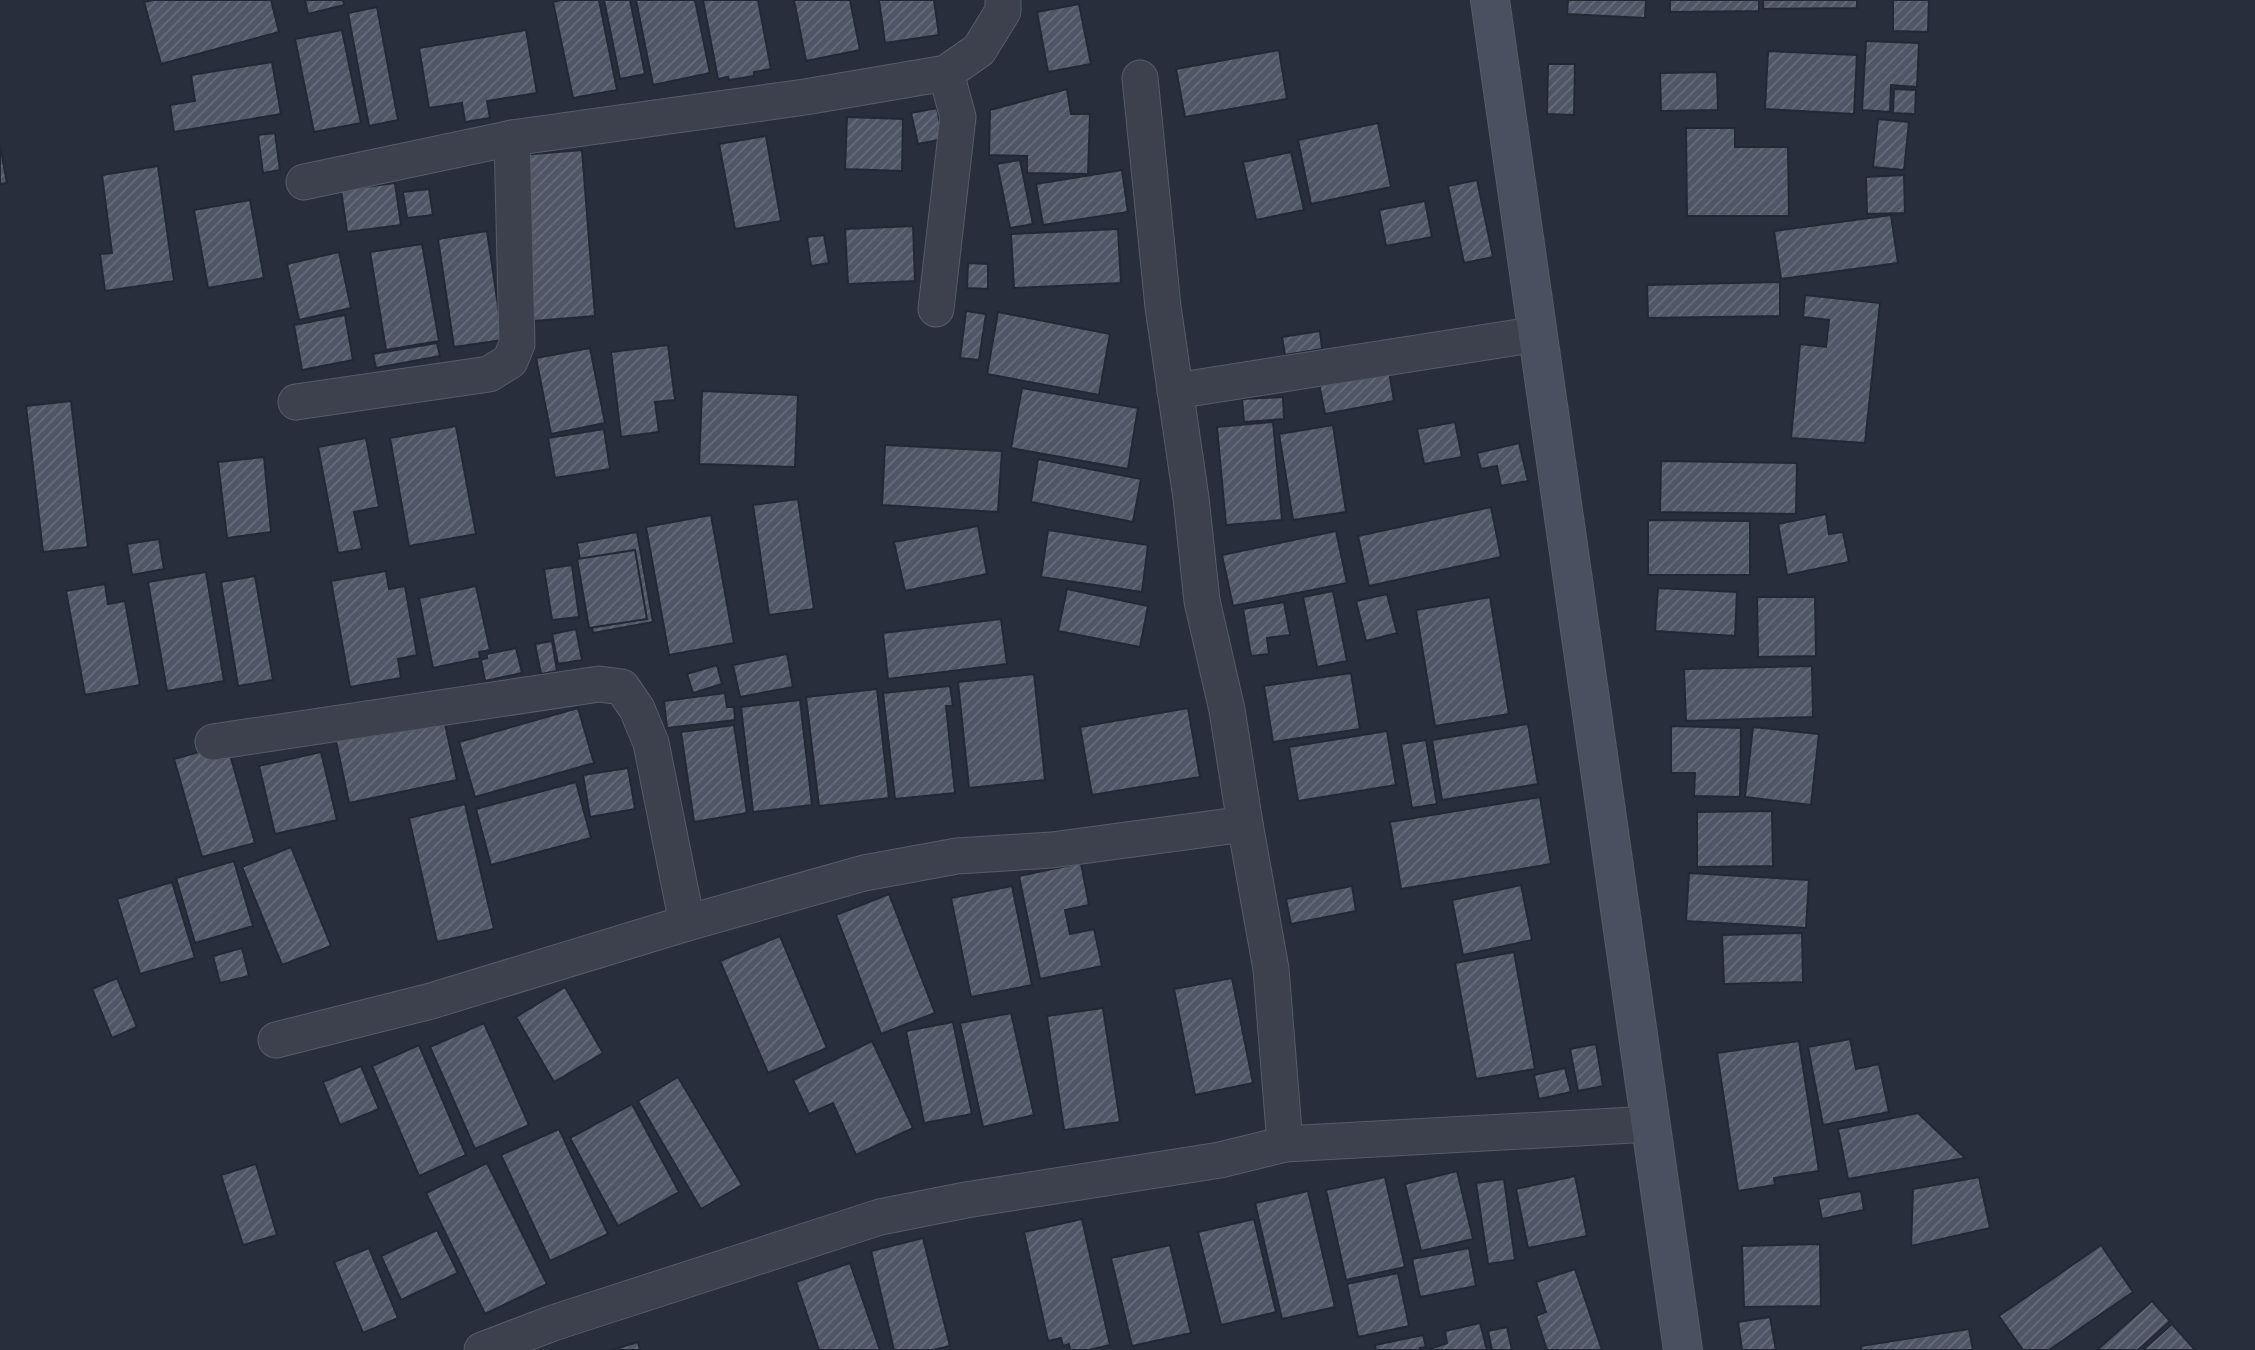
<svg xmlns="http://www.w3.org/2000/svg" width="2255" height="1350" viewBox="0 0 2255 1350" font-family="Commissioner,sans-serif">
	<defs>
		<pattern id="building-hatch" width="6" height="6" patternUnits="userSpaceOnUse" patternTransform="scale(1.75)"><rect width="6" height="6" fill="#4f5665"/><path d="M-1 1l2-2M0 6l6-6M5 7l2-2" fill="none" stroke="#666c7a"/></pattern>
	</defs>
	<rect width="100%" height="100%" fill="#282e3c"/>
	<g fill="url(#building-hatch)" stroke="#232834" stroke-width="2">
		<path d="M153 0H271L279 32 161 64 144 2Z"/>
		<path d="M305 0H343L344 5 308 14Z"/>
		<path d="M561 0H599L617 90 573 98 553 2Z"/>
		<path d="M604 0H630L645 74 620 79Z"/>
		<path d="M636 0H695L710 73 653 85Z"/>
		<path d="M703 0H758L771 69 754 72V76L729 80 728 77 718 79Z"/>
		<path d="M794 0H850L860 50 806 61Z"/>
		<path d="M879 0H934L939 35 885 43Z"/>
		<path d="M1568 0H1646L1645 18 1567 14Z"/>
		<path d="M1670 0H1759V11L1670 12Z"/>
		<path d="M1763 0H1857V8L1763 9Z"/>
		<path d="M1893 0H1929L1928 32 1893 31Z"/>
		<path d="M1079 4 1091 64 1048 72 1037 12Z"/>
		<path d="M377 7 398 120 369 126 348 13Z"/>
		<path d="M342 30 361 123 314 132 295 39Z"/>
		<path d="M526 30 537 93 487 101 490 118 465 122 462 103 429 108 419 48Z"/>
		<path d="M1866 41 1919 43 1917 87 1891 85 1890 112 1862 110Z"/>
		<path d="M1279 50 1287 99 1185 117 1176 69Z"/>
		<path d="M1768 51 1857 55 1854 114 1765 109Z"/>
		<path d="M272 62 281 114 174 132 170 105 195 101 191 75Z"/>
		<path d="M1548 64H1575L1574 115 1547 114Z"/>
		<path d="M1717 72 1718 110 1661 111 1660 73Z"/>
		<path d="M1067 89 1071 114H1090L1088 174 1027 173V156L989 155 990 110Z"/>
		<path d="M1894 89 1916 90 1915 114 1893 113Z"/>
		<path d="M937 108 943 139 918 144 911 113Z"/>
		<path d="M847 117 903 119 902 171 845 169Z"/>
		<path d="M1878 119 1909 122 1904 170 1873 167Z"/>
		<path d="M1378 123 1391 187 1311 204 1298 140Z"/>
		<path d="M1686 128H1735V147H1788L1789 216H1687Z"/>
		<path d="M275 133 280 170 263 173 258 135Z"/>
		<path d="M766 136 781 221 735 229 719 144Z"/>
		<path d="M0 145 7 183 0 184Z"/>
		<path d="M582 150 595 316 534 321 521 155Z"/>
		<path d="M1291 152 1304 210 1256 220 1243 162Z"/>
		<path d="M1020 160 1033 224 1010 228 997 164Z"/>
		<path d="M158 166 174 281 105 291 100 254 112 253 102 175Z"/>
		<path d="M1122 170 1128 212 1043 225 1036 184Z"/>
		<path d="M1904 175 1905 213 1867 214 1866 177Z"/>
		<path d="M1477 180 1493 257 1464 263 1448 186Z"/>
		<path d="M395 183 401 225 347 232 341 190Z"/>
		<path d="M429 189 433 215 407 218 403 192Z"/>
		<path d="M250 200 264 278 208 288 194 210Z"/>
		<path d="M1425 201 1432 237 1386 246 1379 210Z"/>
		<path d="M1891 215 1898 263 1781 279 1774 231Z"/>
		<path d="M913 226 915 281 848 284 845 229Z"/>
		<path d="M1118 229 1121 283 1014 288 1011 234Z"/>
		<path d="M487 231 503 340 454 347 438 239Z"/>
		<path d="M824 235 829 263 811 266 807 237Z"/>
		<path d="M422 244 439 341 386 350 370 252Z"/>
		<path d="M339 252 351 308 299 320 287 264Z"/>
		<path d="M968 263 988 264V289L967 288Z"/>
		<path d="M1780 282V316L1648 318 1647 285Z"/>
		<path d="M1805 295 1880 303 1865 443 1791 438 1800 344 1826 347 1829 320 1803 317Z"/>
		<path d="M966 311 986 314 979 360 960 358Z"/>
		<path d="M998 312 1110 334 1099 395 987 374Z"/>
		<path d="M345 315 353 360 302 370 294 325Z"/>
		<path d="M1320 331 1322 349 1285 355 1282 337Z"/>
		<path d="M437 343 440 356 376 368 373 354Z"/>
		<path d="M668 345 675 400 655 402 659 432 621 437 611 352Z"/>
		<path d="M590 348 605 423 551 434 536 358Z"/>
		<path d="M1389 371 1394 401 1325 414 1319 383Z"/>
		<path d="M1022 388 1138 408 1128 469 1011 448Z"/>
		<path d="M702 391 798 395 795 467 699 464Z"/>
		<path d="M1283 397 1284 419 1244 422 1242 399Z"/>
		<path d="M71 401 88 547 43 552 26 406Z"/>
		<path d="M1273 422 1282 520 1226 525 1217 427Z"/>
		<path d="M1455 422 1462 457 1424 464 1417 429Z"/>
		<path d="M1333 425 1346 512 1293 520 1279 434Z"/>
		<path d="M456 426 476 534 409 546 390 438Z"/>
		<path d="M604 429 610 469 555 478 548 438Z"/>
		<path d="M366 438 379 507 354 512 362 549 338 553 318 447Z"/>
		<path d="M1519 443 1528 481 1501 486 1497 466 1481 469 1477 453Z"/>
		<path d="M885 445 1002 451 998 512 882 505Z"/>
		<path d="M264 457 271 532 227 538 218 462Z"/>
		<path d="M1038 459 1141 479 1133 522 1031 502Z"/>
		<path d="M1661 461 1797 463 1796 514 1660 512Z"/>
		<path d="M798 499 814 609 769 615 753 505Z"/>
		<path d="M1491 507 1501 557 1369 586 1358 536Z"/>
		<path d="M1826 514 1829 534 1843 532 1849 562 1787 575 1778 524Z"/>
		<path d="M711 515 734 643 669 655 646 527Z"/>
		<path d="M1648 520 1750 521V575H1648Z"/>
		<path d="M978 526 987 574 905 591 894 542Z"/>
		<path d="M1048 530 1148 545 1142 592 1041 577Z"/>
		<path d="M1336 531 1347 583 1233 606 1222 555Z"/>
		<path d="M637 532 653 622 593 633 577 543Z"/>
		<path d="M159 539 164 569 132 575 127 544Z"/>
		<path d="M635 550 647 619 589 628 577 559Z"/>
		<path d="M572 565 579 617 552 620 544 569Z"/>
		<path d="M386 571 389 589 405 586 417 655 398 659 401 678 350 687 331 581Z"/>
		<path d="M206 572 224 681 167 691 148 582Z"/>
		<path d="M255 576 273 680 238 686 221 582Z"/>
		<path d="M105 584 108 604 125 601 140 685 85 695 66 591Z"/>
		<path d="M476 586 490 650 479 652 480 658 433 668 419 598Z"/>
		<path d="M1658 588 1737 592 1735 636 1655 631Z"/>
		<path d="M1067 589 1148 606 1140 647 1058 631Z"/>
		<path d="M1333 591 1347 661 1317 667 1303 597Z"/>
		<path d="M1387 594 1397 633 1366 641 1356 601Z"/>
		<path d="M1490 597 1509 714 1435 726 1416 610Z"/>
		<path d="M1757 597H1815L1816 656 1758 657Z"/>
		<path d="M1284 602 1290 635 1267 638 1269 654 1251 656 1243 609Z"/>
		<path d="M1001 619 1007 664 888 679 883 633Z"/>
		<path d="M576 629 582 660 558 664 552 634Z"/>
		<path d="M552 641 557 671 541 674 535 644Z"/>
		<path d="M516 648 522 673 485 681 481 660 487 658V654Z"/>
		<path d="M787 654 793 687 740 697 733 665Z"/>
		<path d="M717 665 722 684 693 693 687 674Z"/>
		<path d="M1812 666 1813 717 1686 721 1684 669Z"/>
		<path d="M1351 673 1360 729 1273 742 1264 686Z"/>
		<path d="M1034 674 1045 780 969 788 958 682Z"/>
		<path d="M950 686 953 706H946L955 793 895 799 883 693Z"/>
		<path d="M877 689 889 798 819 806 806 697Z"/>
		<path d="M725 693 727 707H734L735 720 667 728 664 701Z"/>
		<path d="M800 700 812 805 753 812 741 707Z"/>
		<path d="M578 708 594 763 475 797 459 742Z"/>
		<path d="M1188 708 1200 777 1092 795 1080 727Z"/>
		<path d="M444 719 457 780 349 803 336 741Z"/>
		<path d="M1528 724 1538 784 1442 800 1432 740Z"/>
		<path d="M734 725 747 813 694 822 681 732Z"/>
		<path d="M1671 726 1741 728 1740 797 1694 796 1695 773H1671Z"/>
		<path d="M1753 727 1819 734 1811 805 1745 797Z"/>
		<path d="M1387 731 1396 785 1298 801 1289 747Z"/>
		<path d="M1426 740 1437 804 1412 808 1401 744Z"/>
		<path d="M227 744 255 843 202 857 174 759Z"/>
		<path d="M321 752 337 820 275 834 259 766Z"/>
		<path d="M628 768 635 809 590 817 583 775Z"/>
		<path d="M576 782 591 838 491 865 476 809Z"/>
		<path d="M1540 797 1551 864 1401 889 1390 822Z"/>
		<path d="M465 804 494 929 437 942 409 818Z"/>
		<path d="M1772 811 1773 866 1697 867V812Z"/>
		<path d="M291 847 331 946 282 965 242 867Z"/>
		<path d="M234 861 253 926 195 943 176 878Z"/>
		<path d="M1081 863 1089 905 1065 910 1070 934 1094 929 1102 966 1040 979 1019 876Z"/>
		<path d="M1689 873 1809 880 1806 928 1686 921Z"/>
		<path d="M172 882 195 958 140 974 117 899Z"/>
		<path d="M1521 885 1532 940 1463 955 1452 900Z"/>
		<path d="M1012 886 1032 985 971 997 951 898Z"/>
		<path d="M1352 886 1356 911 1291 924 1286 899Z"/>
		<path d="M889 894 935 1013 881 1034 836 915Z"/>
		<path d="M1802 933 1803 982 1724 984 1722 935Z"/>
		<path d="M780 936 827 1048 768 1073 720 961Z"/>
		<path d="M242 948 249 976 220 983 213 956Z"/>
		<path d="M1514 952 1535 1069 1476 1079 1455 963Z"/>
		<path d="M117 978 137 1027 112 1038 92 989Z"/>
		<path d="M1232 978 1253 1083 1195 1095 1174 989Z"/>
		<path d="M565 987 603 1053 554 1082 516 1017Z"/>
		<path d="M1103 1008 1120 1122 1064 1130 1047 1016Z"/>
		<path d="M1011 1013 1034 1115 983 1127 960 1023Z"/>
		<path d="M953 1022 972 1114 924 1123 906 1031Z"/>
		<path d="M484 1023 529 1125 475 1149 430 1047Z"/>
		<path d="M1850 1039 1856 1069 1879 1064 1889 1112 1823 1125 1808 1047Z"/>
		<path d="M872 1041 913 1128 856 1155 833 1103 809 1114 793 1080Z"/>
		<path d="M1799 1041 1819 1171 1774 1178 1775 1185 1738 1191 1717 1053Z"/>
		<path d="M1596 1044 1603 1086 1578 1091 1570 1049Z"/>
		<path d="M419 1045 466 1155 419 1176 372 1066Z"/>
		<path d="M361 1066 379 1109 340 1125 323 1082Z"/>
		<path d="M1565 1068 1571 1092 1539 1099 1534 1075Z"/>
		<path d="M678 1077 742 1185 701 1209 638 1101Z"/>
		<path d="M632 1104 679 1192 618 1226 570 1138Z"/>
		<path d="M1918 1113 1965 1158 1848 1179 1838 1129Z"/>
		<path d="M559 1129 608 1234 550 1261 501 1155Z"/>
		<path d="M487 1163 547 1284 485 1314 426 1193Z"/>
		<path d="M256 1164 277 1235 243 1245 221 1175Z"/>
		<path d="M1457 1171 1473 1239 1421 1251 1405 1184Z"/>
		<path d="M1575 1176 1587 1236 1528 1248 1516 1189Z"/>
		<path d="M1385 1177 1405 1267 1346 1280 1326 1190Z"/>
		<path d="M1979 1177 1990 1228 1911 1246 1913 1189Z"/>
		<path d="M1504 1179 1515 1260 1488 1264 1476 1183Z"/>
		<path d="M1308 1191 1335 1307 1282 1319 1255 1203Z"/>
		<path d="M1861 1191 1864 1210 1822 1219 1818 1199Z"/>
		<path d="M1082 1219 1110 1345 1089 1350H1070L1069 1344 1063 1346 1061 1338 1048 1341 1024 1232Z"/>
		<path d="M1254 1219 1276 1312 1221 1325 1198 1232Z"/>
		<path d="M437 1230 458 1273 401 1300 381 1256Z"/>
		<path d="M923 1238 950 1346 933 1350H894L871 1251Z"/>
		<path d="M1820 1244 1821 1306 1744 1307 1742 1246Z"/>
		<path d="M1170 1245 1191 1333 1132 1346 1111 1258Z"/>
		<path d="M2101 1245 2133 1292 2049 1350H2023L1999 1316Z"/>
		<path d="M369 1248 398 1318 363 1333 334 1262Z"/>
		<path d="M1469 1248 1476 1286 1420 1297 1412 1259Z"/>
		<path d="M850 1263 880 1350H819L796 1282Z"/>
		<path d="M1575 1269 1602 1350H1547L1536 1316 1546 1312 1536 1282Z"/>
		<path d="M1398 1273 1409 1326 1358 1337 1347 1284Z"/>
		<path d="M2152 1301 2170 1321 2138 1350H2097Z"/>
		<path d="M1770 1317 1776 1350H1742L1738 1322Z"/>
		<path d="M1480 1323 1487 1350H1427L1447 1343 1445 1331Z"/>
		<path d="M2172 1324 2195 1350H2143Z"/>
		<path d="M1507 1327 1512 1350H1492L1488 1331Z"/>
		<path d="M1969 1329 1973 1350H1861V1346Z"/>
		<path d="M1423 1335 1426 1347 1420 1348 1421 1350H1376L1375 1345Z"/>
		<path d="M638 1342 640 1350H612Z"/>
	</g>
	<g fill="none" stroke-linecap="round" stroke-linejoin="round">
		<defs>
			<g id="minor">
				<path d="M1140 78 1163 307 1191 498 1202 601 1227 710 1245 824 1271 969 1285 1144"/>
				<path d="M304 182 512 138 805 97 946 73 979 50 1003 11V0"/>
				<path d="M936 309 958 117 946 73"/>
				<path d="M1175 391 1538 334"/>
				<path d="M296 402 489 374 510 361 517 344 512 138"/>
				<path d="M213 742 599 684 622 687 637 709 651 743 687 923"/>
				<path d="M276 1040 431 1001 687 923 864 873 957 856 1052 850 1245 824"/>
				<path d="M482 1350 553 1323 880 1217 966 1200 1220 1160 1285 1144 1651 1124"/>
			</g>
			<path id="secondary" d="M1490 0 1683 1350"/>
		</defs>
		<use href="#minor" stroke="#575c67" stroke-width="37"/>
		<use href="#secondary" stroke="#575c67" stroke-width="40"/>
		<use href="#minor" stroke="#3c414d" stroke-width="35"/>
		<use href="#secondary" stroke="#4a505f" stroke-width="38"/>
	</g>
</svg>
